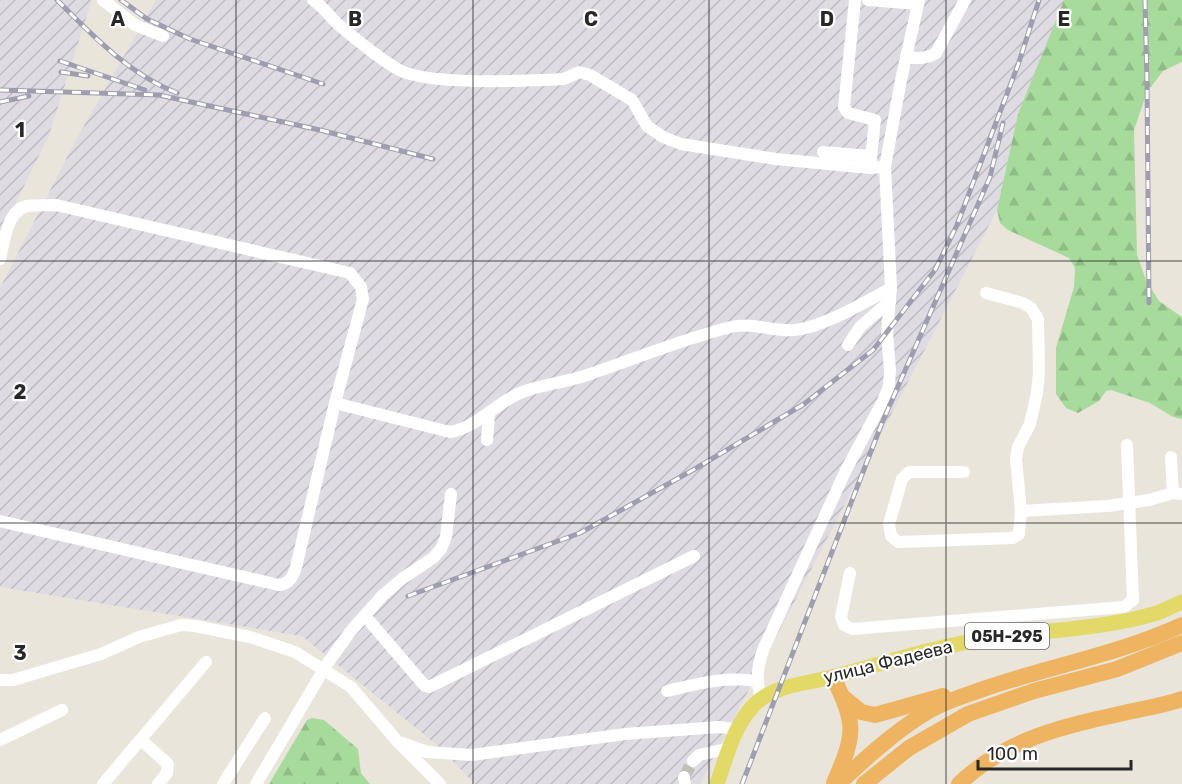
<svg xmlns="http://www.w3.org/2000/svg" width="1182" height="784" viewBox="0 0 1182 784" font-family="Rubik,sans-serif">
	<defs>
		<pattern id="industrial-furrows" width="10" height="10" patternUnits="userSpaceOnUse" patternTransform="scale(1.5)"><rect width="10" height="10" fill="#dedbe2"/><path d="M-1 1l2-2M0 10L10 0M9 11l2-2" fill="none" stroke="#bebcc2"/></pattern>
		<pattern id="forest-firs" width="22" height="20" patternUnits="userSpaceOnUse" patternTransform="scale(1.5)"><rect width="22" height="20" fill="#a7db9c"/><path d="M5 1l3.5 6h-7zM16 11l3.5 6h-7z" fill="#90bc86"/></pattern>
	</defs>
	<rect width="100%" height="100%" fill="#e9e5db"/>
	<g fill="url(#industrial-furrows)">
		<path d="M0 0H92L49 135 0 235Z"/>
		<path d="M156 0H1064L1018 114 997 210 700 784H475L437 745 302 636 0 587V288L77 138Z"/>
	</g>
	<g fill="url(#forest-firs)">
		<path d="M1064 0H1182V62L1163 71 1147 92 1134 130 1137 255 1146 280 1159 301 1182 317V419L1173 417 1150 403 1111 390 1106 391 1099 401 1078 413 1066 408 1056 394V348L1074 287 1075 268 1069 258 1008 230 1000 223 997 210 1018 114Z"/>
		<path d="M312 718 324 720 358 749 361 773 370 784H269L307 720Z"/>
	</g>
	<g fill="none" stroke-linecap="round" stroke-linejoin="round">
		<path stroke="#c2bfb7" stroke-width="12" stroke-dasharray="12 6" stroke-linecap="butt" d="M684 777 693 761"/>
		<g stroke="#fff" stroke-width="12">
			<path d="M103 0 135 25 163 36"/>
			<path d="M313 0C324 7 330 18 340 26 358 41 378 58 399 70 430 86 527 81 564 79L579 72 590 75 632 100 647 126 663 137 681 144 776 159 870 168 885 167"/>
			<path d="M855 0 844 107 848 113 875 120 870 168"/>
			<path d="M868 0 918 4"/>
			<path d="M906 57C917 59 927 59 936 53L965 0"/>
			<path d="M823 152 871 156"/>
			<path d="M0 259C4 243 7 210 27 206 36 205 47 205 56 205L350 273 361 287 363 299 335 403 296 567C293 577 289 584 279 585L0 521"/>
			<path d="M848 345 860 327 890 301"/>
			<path d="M335 403 450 432C479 427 498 400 525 391 546 384 567 382 587 375 635 359 682 339 731 327 753 322 774 332 794 330 824 327 865 302 891 288"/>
			<path d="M487 440 489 413"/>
			<path d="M1171 457 1173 493"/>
			<path d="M964 472H909L902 479 889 524 891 536 898 542 1013 538 1019 534 1021 511 1016 459 1018 447 1030 424 1037 393 1039 372 1038 319 1031 308 1023 303 986 293"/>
			<path d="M1021 511 1108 506 1149 500 1173 493 1182 494"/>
			<path d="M850 573 841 617 844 625 852 629 1124 607 1133 600 1127 445"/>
			<path d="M365 616 425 686 429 687 694 556"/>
			<path d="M0 680H13L101 654 139 637 181 625 195 626 250 637 295 652 351 687 398 742 440 784"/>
			<path d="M667 691C697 684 725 676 756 681"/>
			<path d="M761 698C756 680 757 668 763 650L846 470 883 401 889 386 890 370 887 333 891 288 885 167 901 80 919 0"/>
			<path d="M0 740 62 710"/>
			<path d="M141 740 168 764 167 773 158 784"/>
			<path d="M402 743 427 752 472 755 625 734 719 727 737 729"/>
			<path d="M693 761 699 755 730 748"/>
			<path d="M684 777 685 784"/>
			<path d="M103 784 206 662"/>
			<path d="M223 784 265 718"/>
			<path d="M256 784 327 664 350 632 383 595 403 578 433 558 441 549 446 537 451 494"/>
		</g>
		<path stroke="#e2d967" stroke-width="15" d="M717 784C726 758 734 726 753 706 772 685 806 684 832 677 885 663 937 646 991 638 1046 630 1104 629 1157 613 1166 610 1174 605 1182 602"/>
		<g stroke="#eeb461" stroke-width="16">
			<path d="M833 677C857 726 855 734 834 783"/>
			<path d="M844 698 861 712 875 715 943 696"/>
			<path d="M838 784C866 758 894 732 927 712 945 701 967 695 986 688 1051 666 1119 654 1182 625"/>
			<path d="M864 784 909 748 968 714 1034 691 1117 669 1182 643"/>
			<path d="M959 784C1007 738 1065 726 1128 712 1146 708 1165 705 1182 699"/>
		</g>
		<defs>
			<g id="rail">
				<path d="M57 0C93 36 129 74 177 93"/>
				<path d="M121 0 147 19 190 39 323 84"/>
				<path d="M1145 0 1147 82 1149 303"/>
				<path d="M60 61 145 90"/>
				<path d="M61 72 88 76"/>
				<path d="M0 90 159 95 320 130 433 159"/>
				<path d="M0 102 29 96"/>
				<path d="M408 596 580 533 693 470 804 404 873 350 935 270 957 225 1018 65 1039 0"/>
				<path d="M742 784 882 423 990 177 1003 123"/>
			</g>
		</defs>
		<use href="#rail" stroke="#9e9eb0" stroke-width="5"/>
		<use href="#rail" stroke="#fff" stroke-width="3" stroke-dasharray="9" stroke-linecap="butt"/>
	</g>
	<path fill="none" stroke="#282828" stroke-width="1.5" stroke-opacity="0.55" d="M236 0V784M473 0V784M709 0V784M946 0V784M0 261H1182M0 523H1182"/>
	<g text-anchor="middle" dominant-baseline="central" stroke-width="4.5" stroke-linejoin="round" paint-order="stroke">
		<rect fill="#fff" stroke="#686868" stroke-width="1.5" x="965" y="623" width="84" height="26" rx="4.5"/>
		<g font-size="16" font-weight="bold" fill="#282828">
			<text x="1007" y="636">05Н-295</text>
		</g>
		<g font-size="18" fill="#282828" stroke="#fff">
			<text transform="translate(888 662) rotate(-14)">улица Фадеева</text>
		</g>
	</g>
	<g font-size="20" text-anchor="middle" font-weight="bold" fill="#282828" stroke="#fff" stroke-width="4.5" stroke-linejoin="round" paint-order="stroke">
		<text x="118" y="26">A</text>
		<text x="355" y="26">B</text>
		<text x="591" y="26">C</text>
		<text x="827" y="26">D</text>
		<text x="1064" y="26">E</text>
		<text x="20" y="137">1</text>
		<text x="20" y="399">2</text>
		<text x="20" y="660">3</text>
	</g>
	<path d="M978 760v9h153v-9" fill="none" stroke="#282828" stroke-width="3"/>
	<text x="987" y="760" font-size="18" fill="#282828" stroke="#ffffff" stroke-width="4.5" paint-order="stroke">100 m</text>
</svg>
